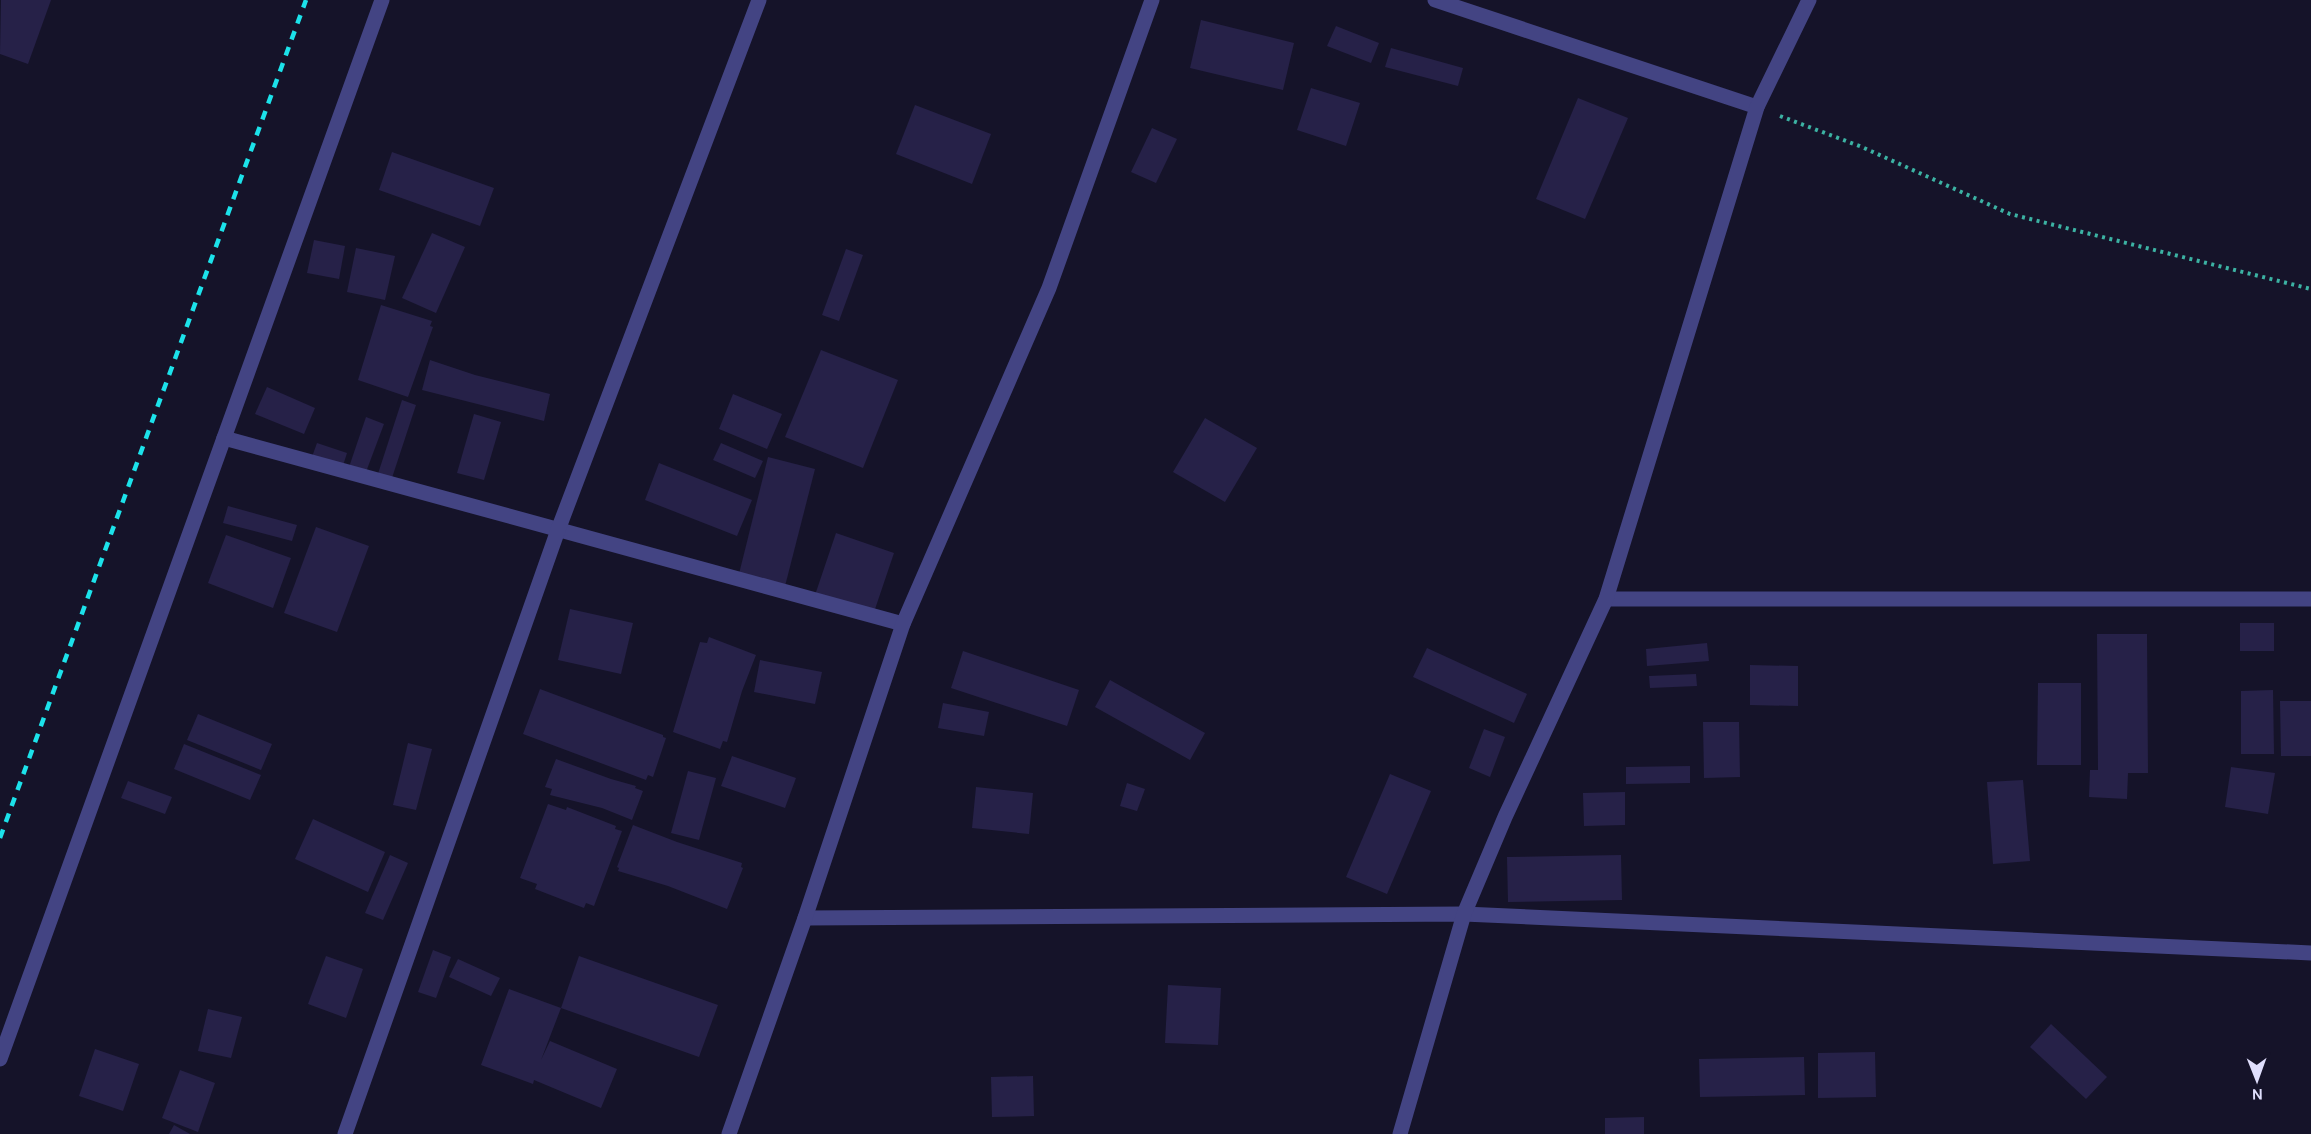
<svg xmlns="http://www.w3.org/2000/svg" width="2311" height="1134" viewBox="0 0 2311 1134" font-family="Karla,sans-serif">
	<rect width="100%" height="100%" fill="#151329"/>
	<g fill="#262148">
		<path d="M1 0H51L28 64 0 54Z"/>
		<path d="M1201 20 1294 43 1283 90 1190 68Z"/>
		<path d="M1336 26 1379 43 1371 63 1327 46Z"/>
		<path d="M1391 48 1463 68 1458 86 1385 67Z"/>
		<path d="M1311 88 1360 103 1346 146 1297 130Z"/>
		<path d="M1578 98 1628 118 1585 219 1536 199Z"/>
		<path d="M915 105 991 134 972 184 896 154Z"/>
		<path d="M1152 128 1177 139 1156 183 1131 172Z"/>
		<path d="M392 152 494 188 480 226 379 190Z"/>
		<path d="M432 233 465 247 436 313 402 298Z"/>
		<path d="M314 240 345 246 339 279 307 273Z"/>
		<path d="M356 248 395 256 385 300 347 292Z"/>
		<path d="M846 249 863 255 839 321 822 315Z"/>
		<path d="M381 305 432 321 430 326 433 327 408 397 358 380Z"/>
		<path d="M821 350 898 380 863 468 785 437Z"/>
		<path d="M430 360 475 375 550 394 544 421 422 390Z"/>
		<path d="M267 387 315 408 304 434 255 414Z"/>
		<path d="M733 394 782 414 767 449 719 429Z"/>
		<path d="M402 400 416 405 388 490 374 486Z"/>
		<path d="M474 414 501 422 484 480 457 473Z"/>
		<path d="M366 417 384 424 363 480 347 473Z"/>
		<path d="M1205 418 1257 448 1225 502 1173 472Z"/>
		<path d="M317 443 347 453 340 475 309 465Z"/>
		<path d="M721 443 763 461 755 478 713 460Z"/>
		<path d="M768 457 815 469 783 594 737 582Z"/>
		<path d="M659 463 752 500 737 536 645 500Z"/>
		<path d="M228 506 297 525 292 541 223 523Z"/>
		<path d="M316 527 369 546 337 632 284 613Z"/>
		<path d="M836 533 894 553 872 618 814 598Z"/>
		<path d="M226 535 291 558 273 608 208 583Z"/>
		<path d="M570 609 633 623 621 674 558 660Z"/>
		<rect x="2240" y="623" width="34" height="28"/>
		<path d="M2097 634H2147L2148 773H2128L2127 799 2089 797 2090 770H2098Z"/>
		<path d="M709 637 756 655 742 691 727 742 723 741 720 749 673 732 700 642 707 643Z"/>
		<path d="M1707 643 1709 661 1647 666 1646 649Z"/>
		<path d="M1427 648 1527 694 1514 723 1413 677Z"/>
		<path d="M963 651 1079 690 1067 726 951 688Z"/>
		<path d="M760 660 822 672 815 704 754 692Z"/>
		<path d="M1750 665 1798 666V706L1750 705Z"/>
		<path d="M1696 674 1697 686 1650 688 1649 676Z"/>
		<path d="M1110 680 1205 733 1190 760 1095 707Z"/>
		<path d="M2038 683H2081V765H2037Z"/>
		<path d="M540 689 663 735V737L666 738 653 777 648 775 646 780 523 734Z"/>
		<path d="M2273 690 2274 754H2241V691Z"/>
		<path d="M2280 701H2311V756H2281Z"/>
		<path d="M943 703 989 712 984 736 938 728Z"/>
		<path d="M198 714 272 744 261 770 187 740Z"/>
		<path d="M1703 722H1739L1740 777 1704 778Z"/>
		<path d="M1484 729 1505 737 1490 777 1469 768Z"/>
		<path d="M408 743 432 749 416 810 393 805Z"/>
		<path d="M184 744 261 775 250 800 174 769Z"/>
		<path d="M732 756 796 778 785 808 721 786Z"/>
		<path d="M556 759 611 779 636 786 635 788 643 791 632 820 602 808 550 795 552 789 545 787Z"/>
		<path d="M1690 766V783L1626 784V767Z"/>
		<path d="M2231 767 2275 773 2268 814 2225 807Z"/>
		<path d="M688 771 716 778 699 840 671 833Z"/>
		<path d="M1390 774 1431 791 1387 894 1346 877Z"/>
		<path d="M2023 780 2030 861 1993 864 1987 782Z"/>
		<path d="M128 781 172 797 165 814 121 798Z"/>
		<path d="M1127 783 1145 789 1137 811 1120 806Z"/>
		<path d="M976 787 1033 793 1029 834 972 828Z"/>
		<path d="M1625 792V825L1584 826 1583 793Z"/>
		<path d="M548 804 566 810 567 807 616 826 615 829 622 831 594 906 586 903 584 908 535 889 537 884 520 878Z"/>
		<path d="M313 819 385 852 368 892 295 859Z"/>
		<path d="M633 825 677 842 742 863 741 867 743 868 727 909 668 886 618 871 619 868 617 867Z"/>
		<path d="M390 855 408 863 383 920 365 913Z"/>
		<path d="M1621 855 1622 900 1508 902 1507 857Z"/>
		<path d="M433 950 451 957 436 998 418 992Z"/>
		<path d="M326 956 363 969 346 1018 308 1004Z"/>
		<path d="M579 956 718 1005 699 1057 561 1008Z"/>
		<path d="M458 959 500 978 491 996 449 977Z"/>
		<path d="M1168 985 1221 988 1218 1045 1165 1043Z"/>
		<path d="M509 989 561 1008 541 1060 550 1041 617 1069 601 1108 534 1080 533 1084 481 1065Z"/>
		<path d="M208 1009 242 1017 231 1058 198 1051Z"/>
		<path d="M2051 1024 2107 1077 2086 1099 2030 1047Z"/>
		<path d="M95 1049 139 1064 123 1111 79 1096Z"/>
		<path d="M1875 1052 1876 1097 1818 1098V1053Z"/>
		<path d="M1804 1057 1805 1095 1700 1097 1699 1059Z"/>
		<path d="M180 1070 215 1083 198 1132 162 1118Z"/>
		<path d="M1033 1076 1034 1116 992 1117 991 1077Z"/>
		<path d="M1644 1117V1134H1605V1118Z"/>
		<path d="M174 1125 190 1134H169Z"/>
	</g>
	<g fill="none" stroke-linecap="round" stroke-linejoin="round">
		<path stroke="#3cb2a3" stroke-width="4" stroke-dasharray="3 4.5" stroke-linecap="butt" d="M1780 116 1862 147 2010 214 2311 289"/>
		<g stroke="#434483" stroke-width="15">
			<path d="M1435 0 1757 107"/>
			<path d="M224 438 903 624"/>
			<path d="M1606 599H2311"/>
			<path d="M805 918 1464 914 2311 953"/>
			<path d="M0 1059 382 0"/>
			<path d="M345 1134 558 530 759 0"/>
			<path d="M729 1134 805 918 903 624 1049 288 1152 0"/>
			<path d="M1400 1134 1464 914 1505 817 1606 599 1757 107 1809 0"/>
		</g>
		<path stroke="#1ce2ea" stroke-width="4.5" stroke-dasharray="9 8" stroke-linecap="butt" d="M0 838 306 0"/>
	</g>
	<g transform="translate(2257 1080) rotate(179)" stroke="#151329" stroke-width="4.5" paint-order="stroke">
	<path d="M0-4.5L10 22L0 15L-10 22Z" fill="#dfdefc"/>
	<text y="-9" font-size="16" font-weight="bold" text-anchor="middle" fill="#dfdefc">N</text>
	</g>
</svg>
